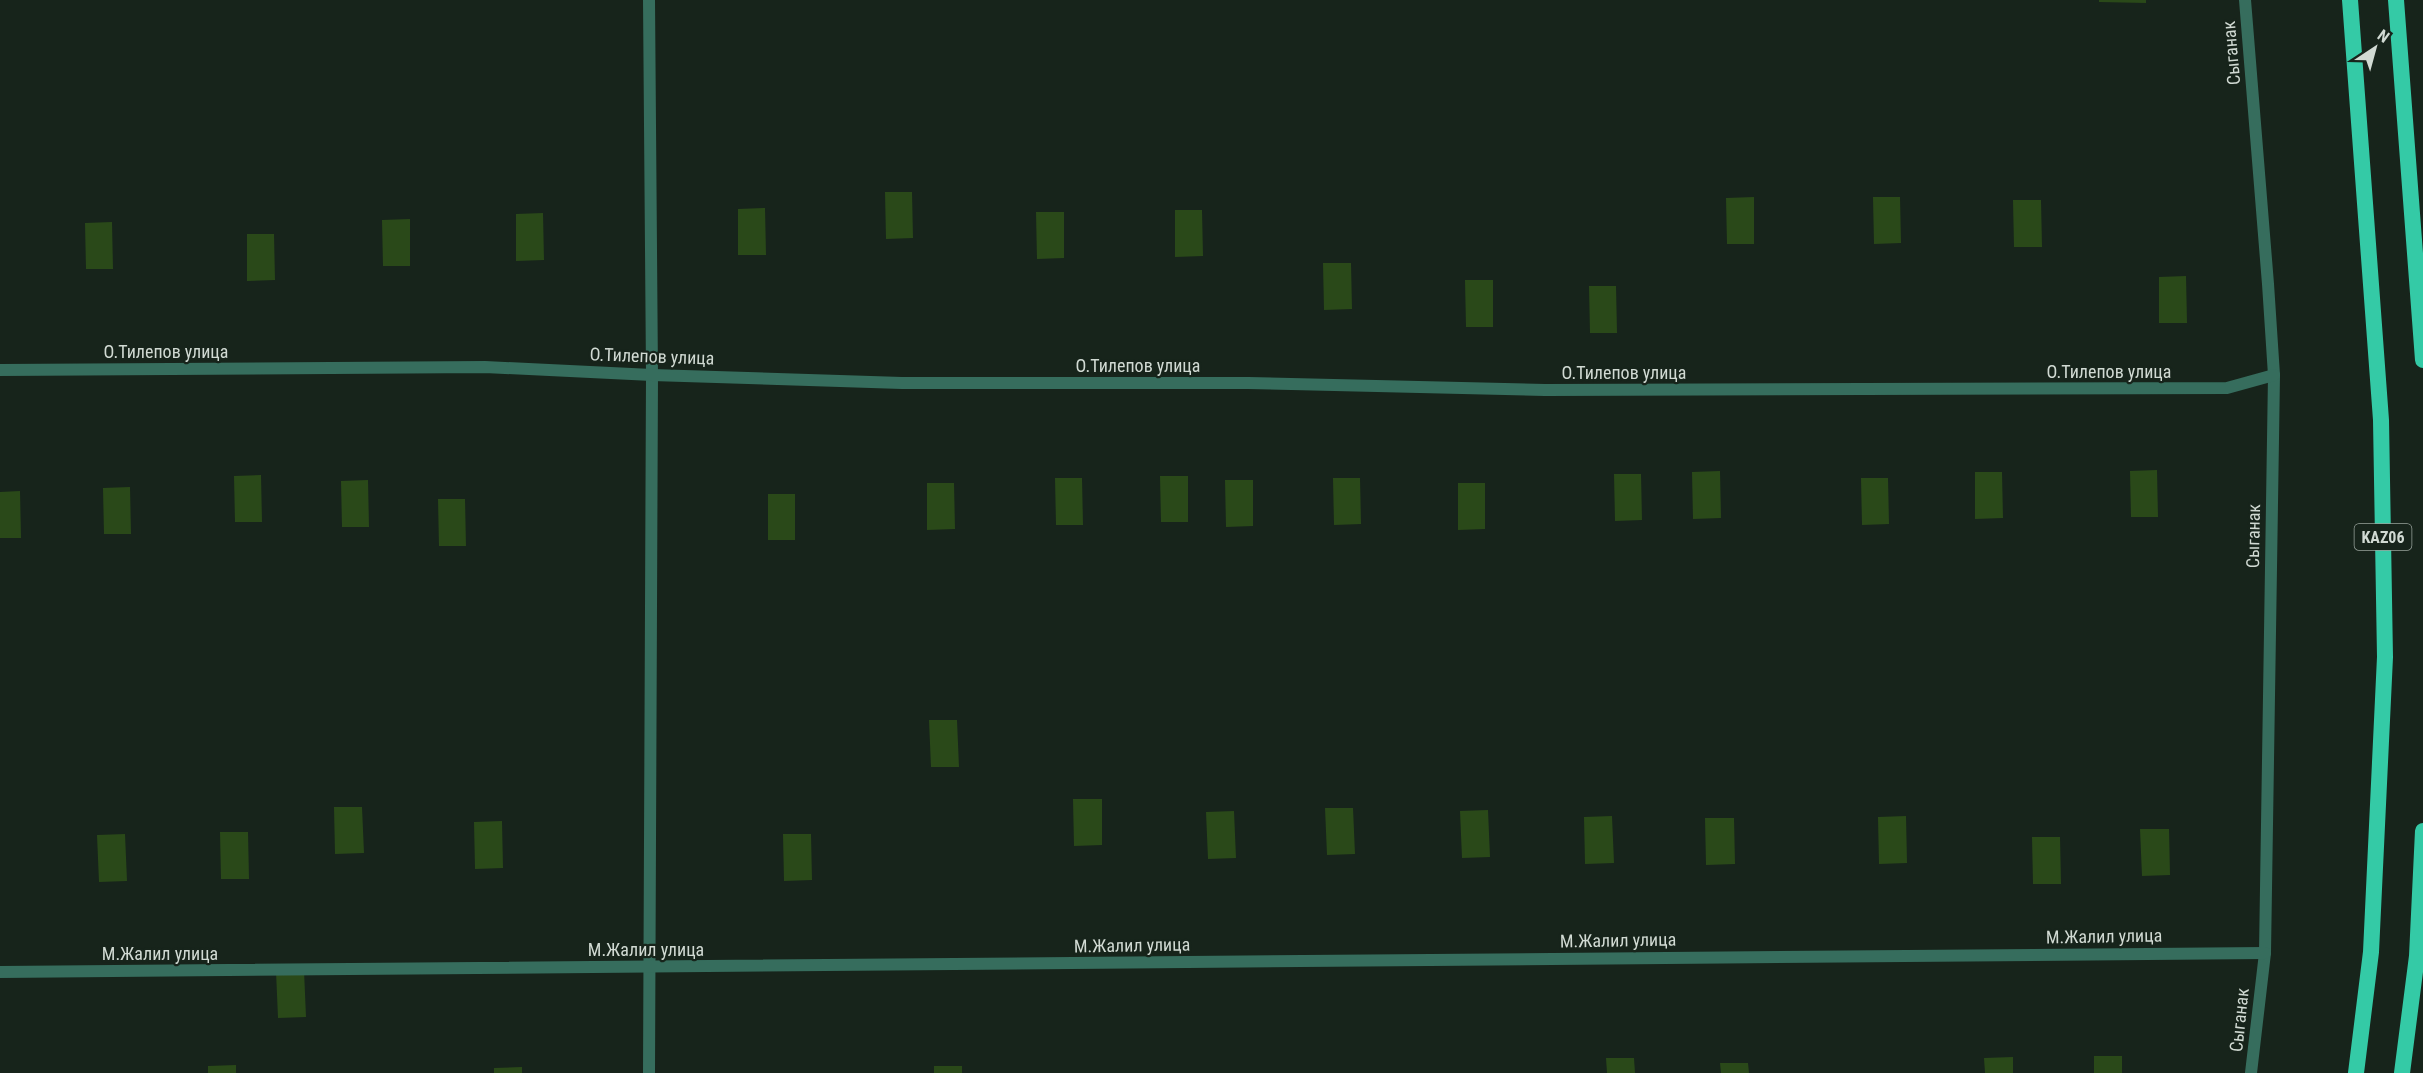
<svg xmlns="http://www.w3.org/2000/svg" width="2423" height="1073" viewBox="0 0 2423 1073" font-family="'Roboto Condensed',sans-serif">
	<rect width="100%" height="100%" fill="#17241b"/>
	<g fill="#2a4919">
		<path d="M2099 0H2146V3L2099 2Z"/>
		<path d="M885 192H912L913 238 886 239Z"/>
		<path d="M1754 197V244H1727L1726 198Z"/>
		<path d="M1873 197H1900L1901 243 1874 244Z"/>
		<path d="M2013 200H2041L2042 247H2014Z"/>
		<path d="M765 208 766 255H738V209Z"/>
		<path d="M1175 210H1202L1203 256 1175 257Z"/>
		<path d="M1036 212H1064V258L1037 259Z"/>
		<path d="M543 213 544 260 516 261V214Z"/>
		<path d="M410 219V266H383L382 220Z"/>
		<path d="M112 222 113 269H86L85 223Z"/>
		<path d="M247 234H274L275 280 247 281Z"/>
		<path d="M1323 263H1351L1352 309 1324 310Z"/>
		<path d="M2186 276 2187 323H2159V277Z"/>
		<path d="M1465 280H1493V327H1466Z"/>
		<path d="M1589 286H1616L1617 333H1590Z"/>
		<path d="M2157 470 2158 517H2131L2130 471Z"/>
		<path d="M1720 471 1721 518 1693 519 1692 472Z"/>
		<path d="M1975 472H2002L2003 518 1975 519Z"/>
		<path d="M1614 474H1641L1642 520 1615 521Z"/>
		<path d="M261 475 262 522H235L234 476Z"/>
		<path d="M1160 476H1188V522H1161Z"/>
		<path d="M1055 478H1082L1083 525H1056Z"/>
		<path d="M1333 478H1360L1361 524 1334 525Z"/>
		<path d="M1861 478H1888L1889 524 1862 525Z"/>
		<path d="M368 480 369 527H342L341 481Z"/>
		<path d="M1225 480H1253V526L1226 527Z"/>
		<path d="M927 483H954L955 529 927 530Z"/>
		<path d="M1458 483H1485V529L1458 530Z"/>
		<path d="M130 487 131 534H104L103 488Z"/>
		<path d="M20 491 21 538H0V492Z"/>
		<rect x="768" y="494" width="27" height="46"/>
		<path d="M438 499H465L466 546H439Z"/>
		<path d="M929 720H957L959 767H931Z"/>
		<path d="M1073 799H1102V845L1074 846Z"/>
		<path d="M334 807H362L364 853 335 854Z"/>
		<path d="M1325 808H1353L1355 854 1327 855Z"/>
		<path d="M1488 810 1490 857 1462 858 1460 811Z"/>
		<path d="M1234 811 1236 858 1208 859 1206 812Z"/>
		<path d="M1612 816 1614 863 1585 864 1584 817Z"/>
		<path d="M1906 816 1907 863 1879 864 1878 817Z"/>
		<path d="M1705 818H1734L1735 864 1706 865Z"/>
		<path d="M502 821 503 868 475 869 474 822Z"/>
		<path d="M2140 829H2169L2170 875 2142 876Z"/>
		<path d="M220 832H248L249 879H221Z"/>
		<path d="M125 834 127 881 99 882 97 835Z"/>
		<path d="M783 834H811L812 880 784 881Z"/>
		<path d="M2032 837H2060L2061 884H2033Z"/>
		<path d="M304 970 306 1017 278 1018 276 971Z"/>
		<rect x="2094" y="1056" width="28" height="17"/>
		<path d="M2013 1057V1073H1985L1984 1058Z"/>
		<path d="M1606 1058H1634L1635 1073H1607Z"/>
		<path d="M1720 1063H1748L1749 1073H1721Z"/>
		<path d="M236 1065V1073H208V1066Z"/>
		<rect x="934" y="1066" width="28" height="7"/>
		<path d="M522 1067V1073H494V1068Z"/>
	</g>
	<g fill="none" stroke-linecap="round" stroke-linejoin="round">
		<g stroke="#366d5d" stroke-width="12">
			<path d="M649 0 652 375 649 1073"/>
			<path d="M2245 0 2268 284 2274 375 2265 953 2251 1073"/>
			<path d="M0 370 485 367 652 375 902 383H1248L1545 390 2227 388 2274 375"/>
			<path d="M0 972 2265 953"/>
		</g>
		<g stroke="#34caa6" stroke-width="16">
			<path d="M2350 0 2381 420 2385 657 2371 952 2356 1073"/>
			<path d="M2396 0 2423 360"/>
			<path d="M2402 1073 2417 956 2423 831"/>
		</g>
	</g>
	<g text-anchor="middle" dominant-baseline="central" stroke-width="4.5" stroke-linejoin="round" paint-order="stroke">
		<rect fill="#17241b" stroke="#99a39c" stroke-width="1.5" x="2354.5" y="524" width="57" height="26" rx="4.5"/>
		<g font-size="16" font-weight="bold" fill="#d1dad3">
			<text x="2383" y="537">KАZ06</text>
		</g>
		<g font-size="18" fill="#d1dad3" stroke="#17241b">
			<text transform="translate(2231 53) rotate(-95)">Сыганак</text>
			<text x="166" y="351">О.Тилепов улица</text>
			<text transform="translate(652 356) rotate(2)">О.Тилепов улица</text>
			<text x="1138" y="365">О.Тилепов улица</text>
			<text x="2109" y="371">О.Тилепов улица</text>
			<text x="1624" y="372">О.Тилепов улица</text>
			<text transform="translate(2253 536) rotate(-89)">Сыганак</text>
			<text transform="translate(2104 936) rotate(-1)">М.Жалил улица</text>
			<text transform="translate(1618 940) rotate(-1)">М.Жалил улица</text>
			<text transform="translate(1132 945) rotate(-1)">М.Жалил улица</text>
			<text x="646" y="949">М.Жалил улица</text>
			<text x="160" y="953">М.Жалил улица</text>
			<text transform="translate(2239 1020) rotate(-84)">Сыганак</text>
		</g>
	</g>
	<g transform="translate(2375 48) rotate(36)" stroke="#17241b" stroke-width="4.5" paint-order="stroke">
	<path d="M0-4.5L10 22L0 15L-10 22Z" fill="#d1dad3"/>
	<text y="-9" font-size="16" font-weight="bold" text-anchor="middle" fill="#d1dad3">N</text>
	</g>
</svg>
